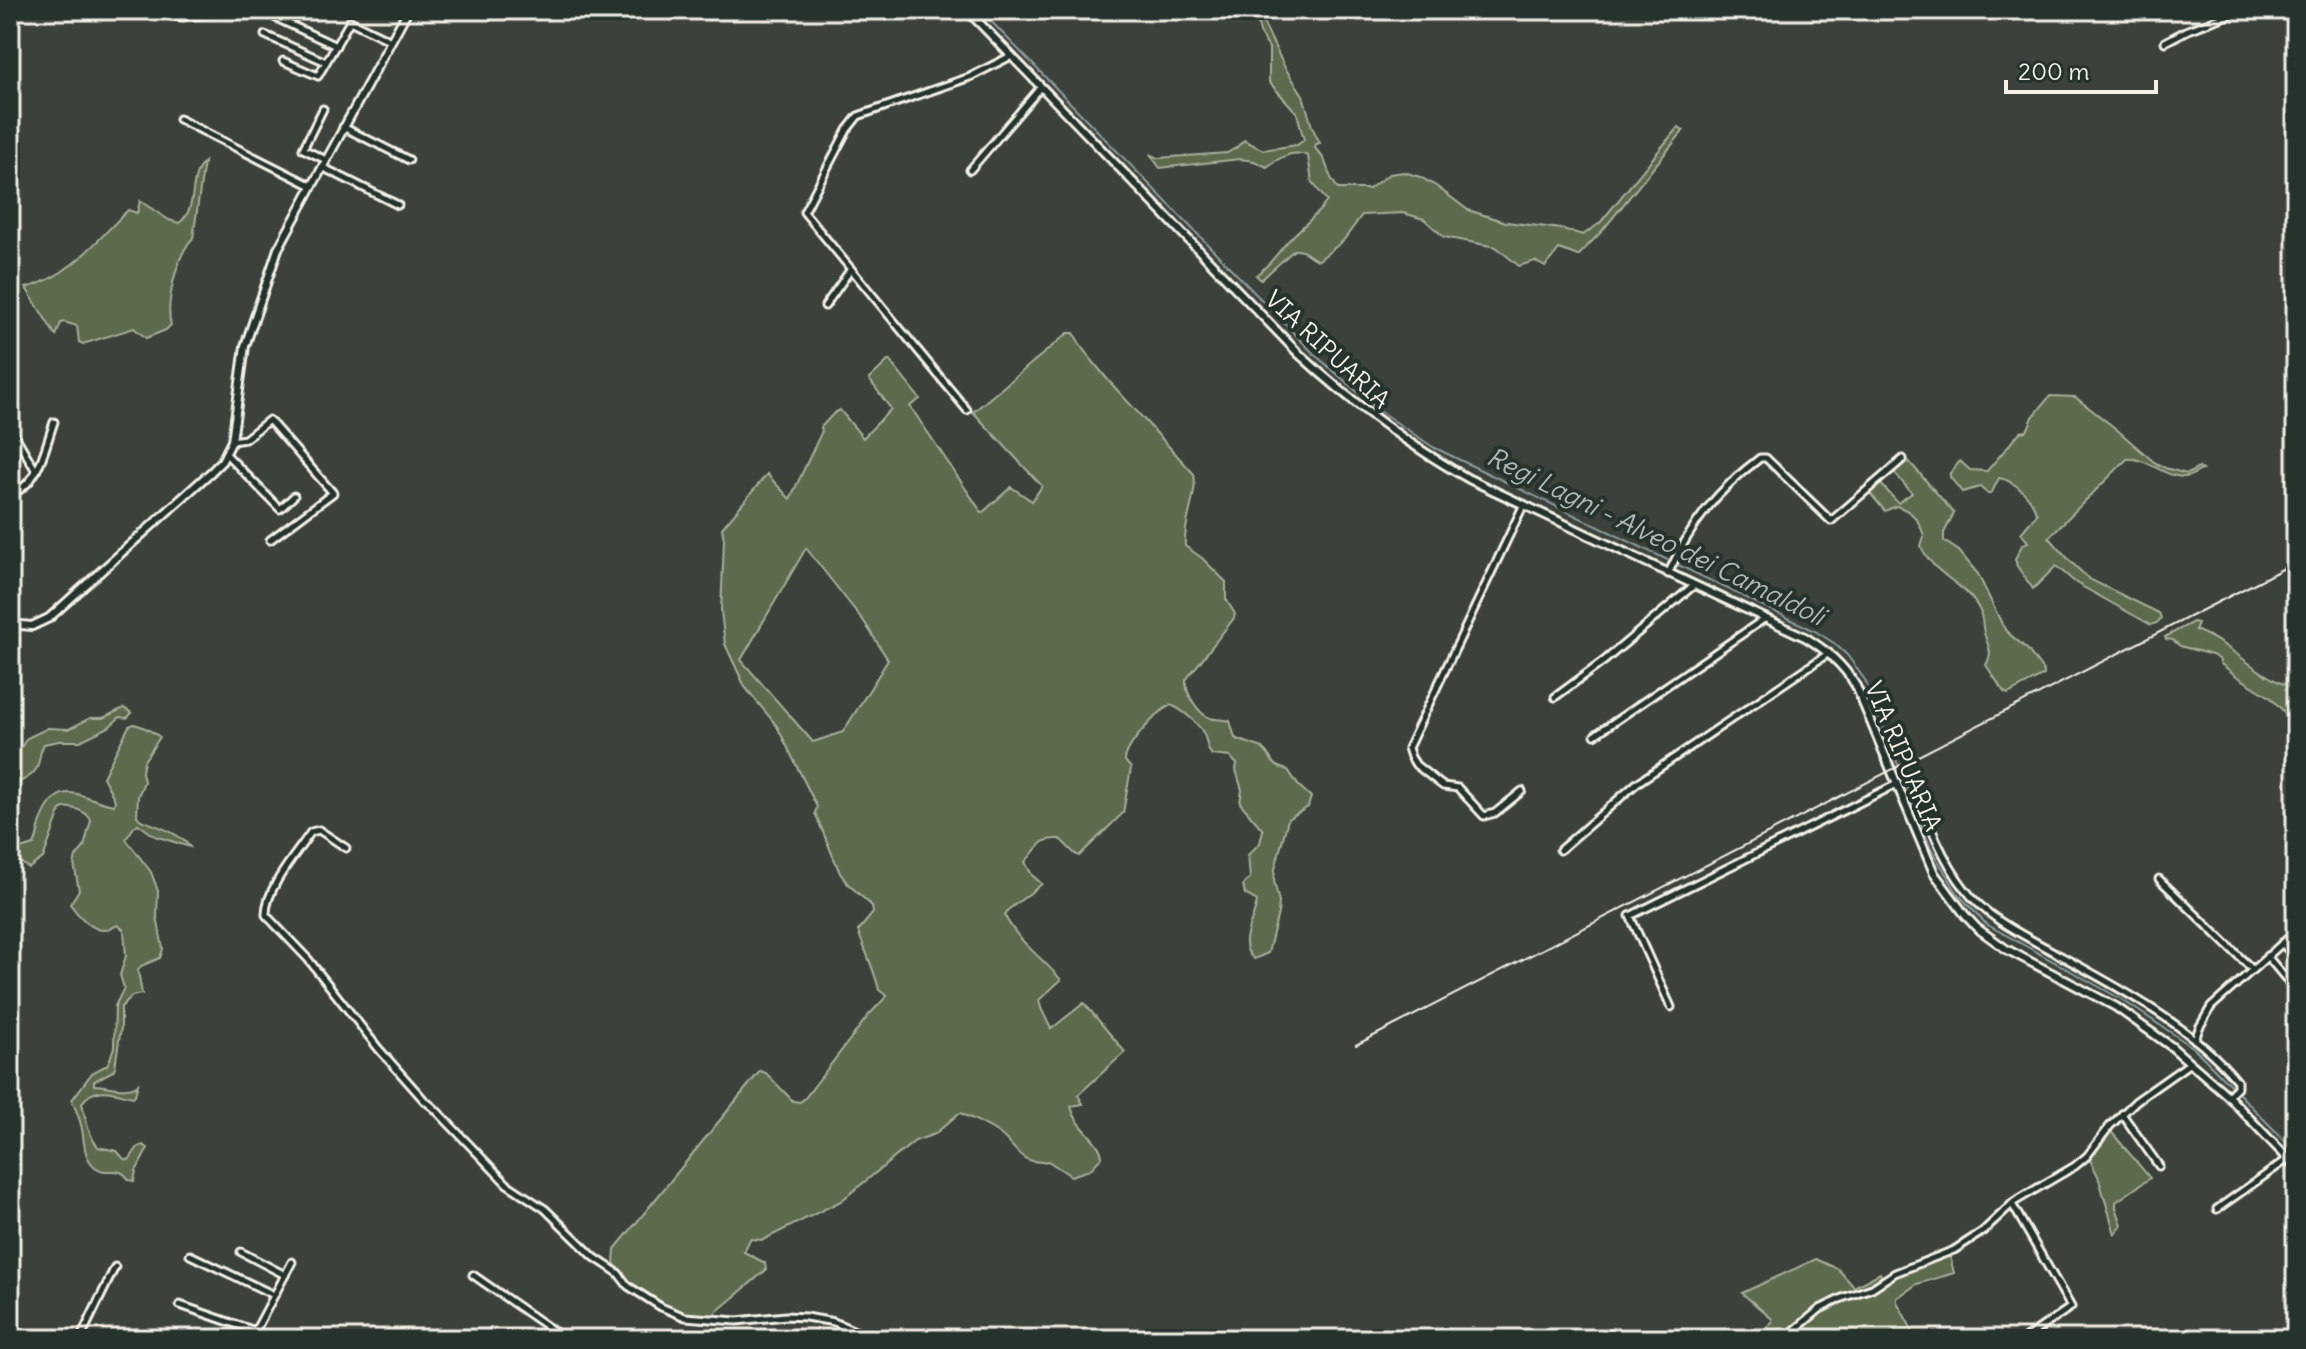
<svg xmlns="http://www.w3.org/2000/svg" width="2306" height="1349" viewBox="0 0 2306 1349" font-family="Delius,sans-serif">
	<rect width="100%" height="100%" fill="#3c423b"/>
	<filter id="ink" filterUnits="userSpaceOnUse"><feTurbulence type="fractalNoise" baseFrequency=".0125" numOctaves="2"/><feDisplacementMap in="SourceGraphic" scale="16" xChannelSelector="R" yChannelSelector="G"/><feConvolveMatrix kernelMatrix="1 2 1 2 8 2 1 2 1" color-interpolation-filters="sRGB"/></filter>
	<g filter="url(#ink)">
		<g fill="#5d6b4d" stroke="#a8ae9a" stroke-width="2" fill-rule="evenodd">
			<path d="M1255 13 1264 24 1285 68 1303 95 1312 127 1320 143 1316 144 1315 148 1324 159 1331 178 1338 189H1369L1389 174 1404 172 1420 177 1436 186 1468 210 1506 222 1562 229 1583 235 1600 223 1678 127 1684 130 1602 231 1578 256 1559 249 1545 267 1535 261 1519 266 1496 247 1444 237 1424 219 1403 213 1362 215 1343 241 1319 260C1309 259 1307 249 1294 250L1261 280 1256 275C1270 266 1279 250 1291 238 1303 225 1317 216 1327 201L1312 182 1308 156C1294 149 1278 158 1267 167L1254 161 1240 159 1160 168 1150 154 1158 158 1227 153 1236 148 1244 140 1263 150 1297 145 1304 140 1297 113 1269 82V48L1261 36Z"/>
			<path d="M204 162 193 238C177 254 165 304 171 325L166 330 146 338 134 328 83 344 79 342 77 326 64 322 61 323 56 336 26 288C70 277 97 240 128 210L137 213 140 201 169 220 179 223C199 209 187 179 204 162Z"/>
			<path d="M1068 333H1074L1082 348 1108 380 1194 474C1198 496 1183 521 1185 546L1202 558 1226 582V599L1235 614 1234 618 1186 680C1185 692 1198 714 1210 718 1216 720 1224 719 1230 721L1235 738C1241 741 1259 746 1262 748 1274 758 1269 766 1288 770L1298 785 1311 797 1308 807 1288 819 1287 823 1275 869 1274 881 1279 902 1278 913 1268 953 1254 959C1235 943 1255 921 1257 901L1245 894 1243 885 1250 878 1248 855 1260 843 1263 830 1240 803 1242 790 1236 770 1237 764 1230 757 1212 755C1206 748 1208 746 1205 737 1201 725 1183 710 1171 705 1157 712 1125 746 1125 761L1131 768 1123 813 1079 856 1075 854 1060 839C1038 838 1039 848 1025 862L1032 875 1042 884 1008 910 1005 916C1018 942 1043 958 1061 980L1039 1000 1041 1008 1051 1029 1084 1003 1125 1052 1078 1095 1083 1104 1071 1106C1075 1127 1101 1140 1102 1157L1090 1170 1071 1176 1048 1161C1021 1166 1018 1149 1001 1135 990 1126 974 1120 961 1113L958 1114 935 1134 915 1141 841 1201 763 1240 750 1239 744 1252 765 1263 766 1270 709 1318C673 1313 633 1297 614 1263L615 1249 760 1071 766 1073 793 1101 800 1102 805 1098 868 1016 887 996 879 990C874 969 865 951 858 931L873 913 872 906 848 884 840 873 815 813 817 807 777 726 745 687 725 644 721 611 724 540 722 528 767 474 790 499 822 431 821 427 834 413 840 410 863 438 891 409 869 379 889 360 920 399 910 406 982 513 1011 487 1032 501 1042 486 973 412ZM806 548 865 623 888 660 843 732 813 742 741 660Z"/>
			<path d="M2050 396 2075 397 2115 428 2154 462 2165 468 2187 474 2199 468 2202 470C2196 472 2191 477 2184 477 2163 477 2147 457 2127 459L2049 537 2070 561 2089 579 2159 613 2161 618 2159 622 2151 625 2076 583 2056 566 2033 589 2017 566 2015 559 2022 545 2028 542 2021 533 2037 514C2032 498 2016 481 1999 478L1992 492 1988 494 1980 487 1962 492 1950 477V473L1960 461 1970 470 1987 471 2020 432 2027 431 2033 417Z"/>
			<path d="M1906 458 1954 513 1944 533V541L1959 551 1978 574 2002 624 2006 631 2027 649 2044 672V675L2008 694 2004 692 1986 665C1993 652 1989 649 1985 636 1982 628 1983 619 1980 611 1967 583 1933 576 1921 546L1924 536C1919 520 1913 511 1896 506L1885 511 1868 491 1879 482 1898 503 1912 493 1892 470Z"/>
			<path d="M2193 622 2198 623 2195 630C2225 641 2246 664 2273 679 2281 684 2288 684 2296 690V718L2287 715 2270 697 2235 675 2221 664 2219 659 2212 655 2180 646 2173 640 2166 639 2165 637Z"/>
			<path d="M124 708 132 713 127 718 120 717 109 727 80 741H59L44 744C40 751 40 757 38 765 35 776 20 782 10 786V770L18 752 27 738 48 728 69 729 90 718H103Z"/>
			<path d="M134 724C143 726 153 732 160 737L144 761 142 772 144 782 138 796 137 816 141 820C157 826 180 833 190 847L155 836 138 824 134 827 126 839 151 872 158 891 157 917 163 949 160 958 141 966 138 970 142 994 132 996 121 1007V1028L115 1067 113 1071 94 1081V1085C109 1085 126 1093 138 1084L135 1095 133 1097C115 1093 94 1084 82 1103 86 1119 87 1133 98 1147L117 1151 124 1159 129 1160 138 1147 143 1145 148 1148 136 1171 134 1181 129 1180C118 1163 108 1177 95 1167 82 1156 85 1139 81 1125 79 1116 75 1108 72 1100L92 1073 107 1065 110 1059 114 1047 115 1006 124 988 120 975 126 956 124 930 118 925C113 927 109 930 104 930 92 931 76 913 70 904L79 890 74 864 76 857 84 847 91 820C86 811 71 805 61 809L43 858 29 868C10 857 10 848 10 827L14 841 20 849 34 845C38 837 38 829 41 821 60 773 81 800 114 805L115 800 103 777 129 726Z"/>
			<path d="M2109 1129 2150 1178 2116 1202V1207L2122 1225 2115 1234 2098 1176 2088 1156Z"/>
			<path d="M1949 1253 1954 1273 1917 1284 1897 1298V1302L1917 1339H1809L1799 1325 1807 1318C1854 1294 1901 1272 1949 1253Z"/>
			<path d="M1816 1259 1838 1269 1854 1287 1880 1273 1882 1277 1801 1319 1781 1339H1753L1772 1322V1319L1742 1293Z"/>
		</g>
		<g fill="none" stroke-linecap="round" stroke-linejoin="round">
			<path stroke="#8f9da0" stroke-width="2" d="M980 10 1314 354 1378 410 1433 447 1815 631 1834 643 1847 655 1865 680 1931 849 1958 894 1986 924 2121 999 2194 1048 2296 1152"/>
			<defs>
				<g id="minor">
					<path d="M164 10 172 16 183 17 214 13 249 14 263 10"/>
					<path d="M276 18 336 46"/>
					<path d="M265 35 326 62"/>
					<path d="M2165 42 2188 30 2242 10"/>
					<path d="M283 61 318 76 350 21 391 41"/>
					<path d="M323 109 303 149 326 160"/>
					<path d="M179 119 312 186"/>
					<path d="M343 127 409 160"/>
					<path d="M322 167 398 205"/>
					<path d="M970 170 1041 87"/>
					<path d="M825 306 851 269"/>
					<path d="M967 410 804 212 847 130 858 116 970 77 1011 56"/>
					<path d="M10 427 36 471"/>
					<path d="M232 441 245 439 269 420 333 493 270 540"/>
					<path d="M226 454 280 509 294 496"/>
					<path d="M10 494C39 486 45 447 54 422"/>
					<path d="M1668 574C1691 524 1716 491 1760 458H1766L1831 521 1903 459"/>
					<path d="M1555 697 1604 661 1693 586"/>
					<path d="M1595 735 1764 619"/>
					<path d="M1912 773C1923 810 1941 858 1965 889 1988 920 2026 936 2059 955 2118 987 2195 1028 2237 1081V1087L2228 1096"/>
					<path d="M1522 791 1495 813 1484 816 1458 788 1443 786 1416 765 1411 757 1408 748 1524 504"/>
					<path d="M346 848 319 830 311 832C296 854 265 889 266 915L308 959 378 1048 424 1100 434 1108 507 1184 545 1209 594 1257 618 1273 628 1286 661 1307 685 1317 737 1321 786 1316 806 1317 834 1322 874 1339"/>
					<path d="M1560 850 1637 783 1829 653"/>
					<path d="M2159 879 2252 969"/>
					<path d="M2282 943 2296 959"/>
					<path d="M2267 956 2296 991"/>
					<path d="M1671 1007 1630 916 1897 784"/>
					<path d="M2195 1040 2199 1028 2211 1007 2296 931"/>
					<path d="M2122 1114 2159 1166"/>
					<path d="M2012 1204 2071 1307 2024 1339"/>
					<path d="M2217 1209 2288 1159"/>
					<path d="M241 1252 285 1275"/>
					<path d="M190 1255 274 1295"/>
					<path d="M473 1275 565 1339"/>
					<path d="M180 1305 255 1331"/>
					<path d="M1144 1338 1145 1339"/>
					<path d="M80 1339 115 1267"/>
					<path d="M251 1339 292 1262"/>
					<path d="M1784 1339 1820 1309 1842 1298 1872 1288 1895 1273 1954 1250 1982 1232 2014 1202 2075 1166 2087 1156 2110 1126 2136 1101 2190 1063"/>
				</g>
				<g id="tertiary">
					<path d="M967 10 1298 353C1351 402 1406 444 1469 479L1805 637C1826 650 1843 664 1856 686L1934 873 1965 915 1977 928 2006 949 2116 1007 2172 1047 2228 1096 2296 1167"/>
					<path d="M10 624 32 626 49 618 211 472 222 461 232 441 245 346 278 249 408 10"/>
				</g>
			</defs>
			<use href="#minor" stroke="#f4f1e8" stroke-width="11"/>
			<use href="#tertiary" stroke="#f4f1e8" stroke-width="12"/>
			<use href="#minor" stroke="#26332d" stroke-width="5"/>
			<use href="#tertiary" stroke="#26332d" stroke-width="6"/>
			<path stroke="#f4f1e8" stroke-width="2" d="M1356 1045 2296 562"/>
		</g>
	</g>
	<g text-anchor="middle" dominant-baseline="central" stroke-width="8" stroke-linejoin="round" paint-order="stroke">
		<g font-size="24" fill="#f4f1e8" stroke="#26332d">
			<text transform="translate(1328 349) rotate(43)">VIA RIPUARIA</text>
			<text transform="translate(1904 756) rotate(67)">VIA RIPUARIA</text>
		</g>
		<g font-size="26" font-style="italic" fill="#b0b9b8" stroke="#26332d">
			<text transform="translate(1656 536) rotate(26)">Regi Lagni - Alveo dei Camaldoli</text>
		</g>
	</g>
	<rect width="2306" height="1349" fill="none" stroke="#26332d" stroke-width="40"/>
	<rect x="20" y="20" width="2266" height="1309" fill="none" stroke="#f4f1e8" stroke-width="3" filter="url(#ink)"/>
	<path d="M2006 80v12h150v-12" fill="none" stroke="#f4f1e8" stroke-width="4"/>
	<text x="2018" y="80" font-size="24" fill="#f4f1e8" stroke="#26332d" stroke-width="6" paint-order="stroke">200 m</text>
</svg>
